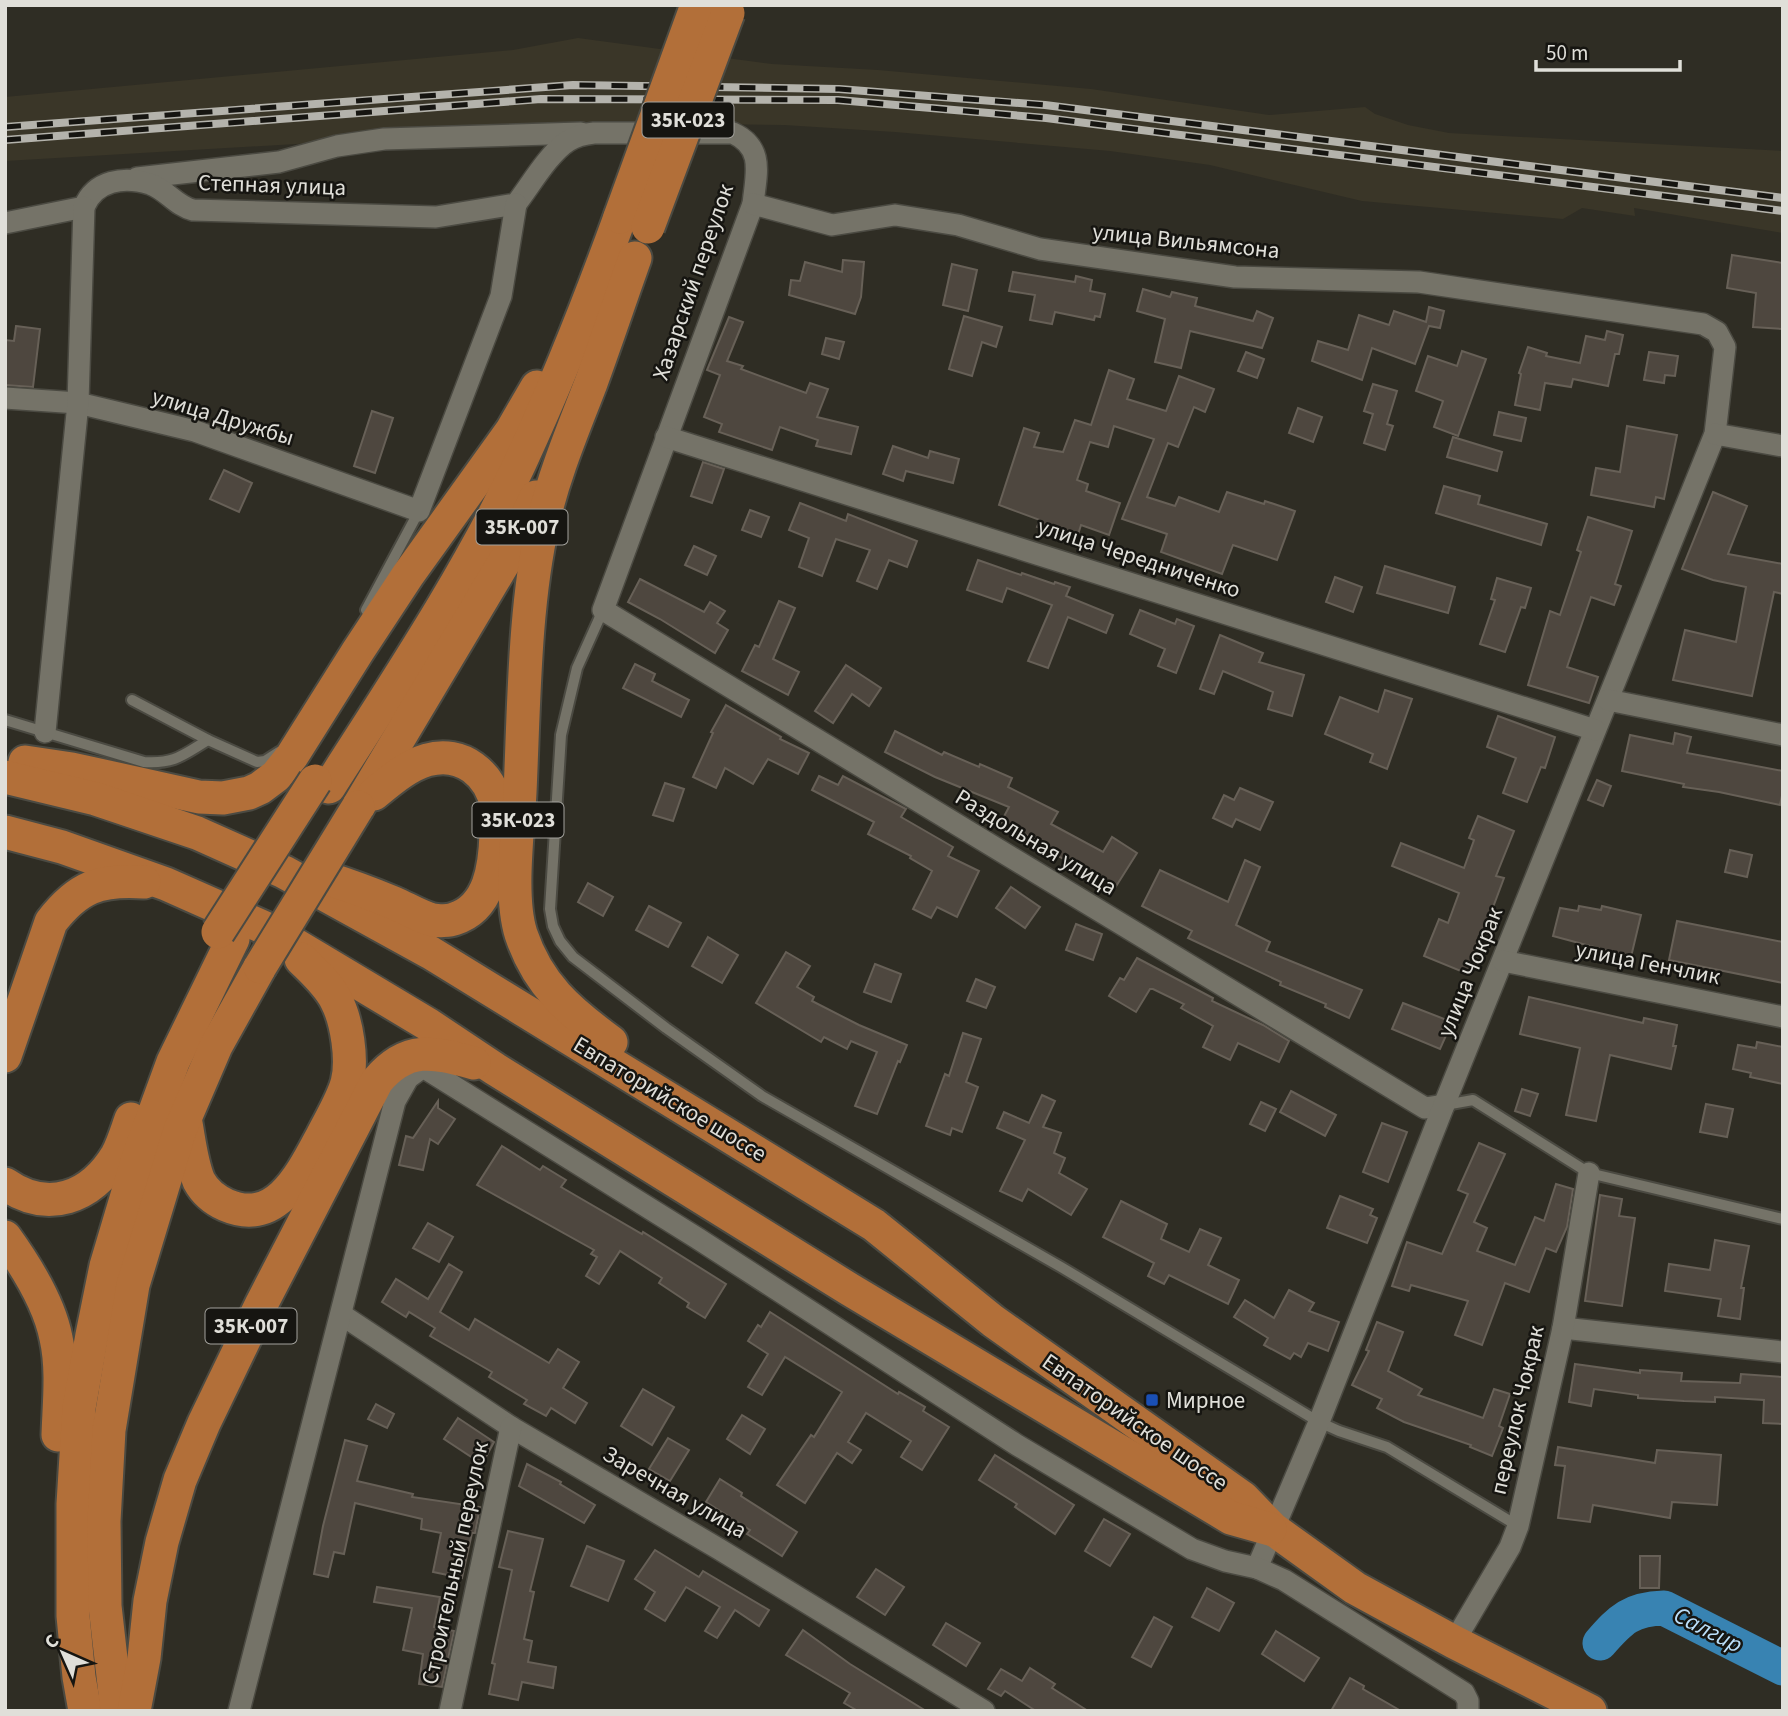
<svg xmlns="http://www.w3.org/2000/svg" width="1788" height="1716" viewBox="0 0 1788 1716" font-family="'Source Sans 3',sans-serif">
	<rect width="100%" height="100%" fill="#2f2d24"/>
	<path fill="#3a3628" d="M578 38 772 64 878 70 1091 89 1269 115 1365 107 1375 114 1408 125 1449 133 1783 151V233L1634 208 1635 216 1582 208 1563 219 1362 201 1210 165 1110 151 895 132 784 125 578 122 415 137 5 161V97L513 50Z"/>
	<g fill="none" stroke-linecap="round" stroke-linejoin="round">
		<path stroke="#3883b2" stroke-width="35" d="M1600 1643C1621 1619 1631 1609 1664 1608L1783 1668"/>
	</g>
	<g fill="#4e473f" stroke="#676057" stroke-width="2">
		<path d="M1732 255 1783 263V329L1753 327 1756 293 1727 288Z"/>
		<path d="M843 260 864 262 861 297 855 314 789 295 791 280 800 281 805 262 842 272Z"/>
		<path d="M952 264 977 270 968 311 943 305Z"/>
		<path d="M1013 272 1075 282 1076 276 1092 280 1090 291 1105 294 1100 317 1095 316 1094 320 1055 312 1052 324 1030 320 1035 295 1009 291Z"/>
		<path d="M1143 289 1170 297 1172 292 1197 298 1195 306 1253 321 1257 311 1273 318 1262 348 1190 331 1181 368 1155 362 1165 319 1137 311Z"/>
		<path d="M1429 307 1444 311 1440 328 1429 326 1415 364 1372 348 1362 380 1312 361 1318 341 1348 350 1359 315 1389 325 1394 311 1426 322Z"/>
		<path d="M964 316 1002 327 996 347 982 342 972 376 949 369Z"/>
		<path d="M729 317 743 322 727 361 743 366 741 369 806 393 810 383 828 389 817 417 858 427 851 454 816 446 818 440 780 427 772 450 719 432 722 424 704 417 720 375 707 370Z"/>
		<path d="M16 326 40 329 33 387 5 385V340L14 341Z"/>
		<path d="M1607 331 1623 335 1619 354H1615L1608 386 1573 379 1571 387 1545 383 1540 410 1515 405 1521 374 1519 373 1528 347 1547 353 1546 356 1580 363 1586 336 1605 340Z"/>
		<path d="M826 338 844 342 839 359 822 354Z"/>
		<path d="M1462 351 1486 359 1458 436 1434 427 1443 401 1416 391 1428 356 1457 366Z"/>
		<path d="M1246 352 1264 359 1257 378 1238 371Z"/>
		<path d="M1649 352 1678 356 1675 376 1665 375 1664 383 1644 380Z"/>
		<path d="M1109 370 1134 379 1127 399 1166 411 1179 376 1214 389 1205 412 1194 407 1178 447 1168 443 1147 497 1175 506 1179 497 1219 512 1227 492 1264 504 1265 501 1295 511 1277 560 1233 545 1222 574 1161 552 1167 534 1122 519 1154 439 1114 426 1108 447 1090 442 1077 480 1088 484 1086 491 1120 503 1109 535 1081 525 1076 541 1037 527 1040 520 999 505 1024 428 1039 433 1034 447 1063 452 1075 420 1091 425Z"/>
		<path d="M1373 384 1397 391 1387 424 1393 426 1385 450 1364 443 1373 414 1364 411Z"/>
		<path d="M1298 408 1322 417 1313 442 1289 433Z"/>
		<path d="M372 411 393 418 375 473 354 466Z"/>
		<path d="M1499 412 1526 418 1521 441 1494 435Z"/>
		<path d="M1627 426 1677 435 1664 499 1656 497 1654 507 1591 495 1596 468 1620 472Z"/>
		<path d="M1453 437 1502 452 1497 471 1447 457Z"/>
		<path d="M893 446 928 458 930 451 959 459 953 483 906 471 903 481 883 474Z"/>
		<path d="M703 462 724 469 712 503 691 496Z"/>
		<path d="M224 470 252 483 239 512 210 499Z"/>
		<path d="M1444 486 1480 496 1478 504 1547 524 1541 545 1436 513Z"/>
		<path d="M1713 492 1747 506 1728 554 1783 564V594L1774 592 1752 696 1673 680 1685 630 1736 642 1746 587 1713 580 1682 569Z"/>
		<path d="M800 503 846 521 848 514 917 541 907 567 889 560 877 589 857 581 870 550 836 539 822 576 799 567 809 538 789 530Z"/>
		<path d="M750 510 769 517 761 537 742 530Z"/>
		<path d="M1588 517 1632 531 1615 584 1621 586 1614 605 1591 597 1567 667 1598 677 1589 703 1528 685 1550 611 1560 615 1581 552 1577 550Z"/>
		<path d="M694 546 716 556 707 575 685 565Z"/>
		<path d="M978 560 1021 575 1022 573 1054 584 1055 582 1070 587 1066 596 1113 615 1106 633 1068 617 1048 668 1028 661 1052 605 1007 588 1002 602 967 590Z"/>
		<path d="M1385 566 1455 587 1448 613 1377 593Z"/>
		<path d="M1335 577 1362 587 1353 612 1326 602Z"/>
		<path d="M1497 578 1531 588 1525 608 1521 607 1505 652 1480 644 1495 600 1491 599Z"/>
		<path d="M640 579 704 612 710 602 725 611 717 623 728 630 715 653 660 619 628 602Z"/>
		<path d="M779 601 795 608 773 659 799 672 788 695 742 671 755 645 759 647Z"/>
		<path d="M1140 610 1175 624 1177 619 1194 626 1176 673 1158 666 1165 649 1130 634Z"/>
		<path d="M1220 635 1263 653 1259 662 1304 675 1292 716 1268 709 1273 692 1223 671 1214 694 1200 689Z"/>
		<path d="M635 664 655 674 652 681 689 700 681 717 623 688Z"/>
		<path d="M846 665 881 688 869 706 852 694 833 723 815 711Z"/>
		<path d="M1385 690 1412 699 1387 769 1370 762 1373 754 1325 734 1340 697 1378 712Z"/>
		<path d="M726 705 781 737 780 739 809 753 798 774 768 759 753 784 725 768 716 788 693 777 713 733 711 732Z"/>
		<path d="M1498 716 1555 737 1545 768 1541 767 1527 802 1503 793 1516 758 1487 747Z"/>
		<path d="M895 731 942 755 944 752 979 767 980 764 1012 778 1008 787 1058 812 1051 824 1103 852 1112 837 1137 853 1115 888 1053 853 1055 849 1001 822 1009 807 935 777 885 752Z"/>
		<path d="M1675 733 1691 737 1687 753 1783 771V791L1780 805 1719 792 1683 787 1684 784 1622 771 1630 735 1673 744Z"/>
		<path d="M819 776 838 785 843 776 906 809 901 817 953 847 948 856 979 871 957 917 937 907 931 918 913 909 932 871 910 858 911 856 868 834 874 822 812 790Z"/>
		<path d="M1597 780 1611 786 1603 806 1588 800Z"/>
		<path d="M665 783 684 789 673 821 653 815Z"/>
		<path d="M1240 788 1273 802 1260 830 1236 819 1232 827 1213 818 1224 795 1234 800Z"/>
		<path d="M1478 816 1514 831 1496 876 1504 878 1468 974 1424 956 1439 919 1448 923 1459 893 1392 866 1401 843 1464 868 1474 840 1469 838Z"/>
		<path d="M1730 850 1752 855 1747 877 1725 872Z"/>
		<path d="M1245 860 1260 867 1236 925 1270 942 1266 951 1362 990 1349 1018 1325 1007 1326 1004 1280 985 1281 982 1188 938 1192 931 1142 906 1160 870 1228 902Z"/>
		<path d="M588 883 613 897 603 916 578 902Z"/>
		<path d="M1011 887 1040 907 1025 928 996 908Z"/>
		<path d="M649 906 681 923 668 947 636 930Z"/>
		<path d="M1579 906 1601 910 1602 906 1641 915 1631 957 1553 936 1560 908 1578 911Z"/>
		<path d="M1677 921 1783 942V983L1669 960Z"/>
		<path d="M1076 924 1102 934 1093 960 1066 950Z"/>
		<path d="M708 937 738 955 722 983 692 966Z"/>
		<path d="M786 952 810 966 797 987 814 997 812 1001 859 1025 907 1045 900 1062 898 1061 877 1114 855 1106 877 1052 851 1041 847 1049 824 1037 821 1042 756 1003Z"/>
		<path d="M1137 958 1213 998 1212 1001 1263 1025 1289 1041 1279 1062 1238 1043 1230 1060 1203 1047 1213 1026 1181 1008 1184 1004 1153 989H1150L1136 1012 1109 996 1120 978 1124 980Z"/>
		<path d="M875 964 901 974 891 1002 864 992Z"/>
		<path d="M976 979 995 987 986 1008 967 1001Z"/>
		<path d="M1529 997 1643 1023 1644 1018 1677 1025 1673 1046H1676L1671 1069 1610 1055 1596 1121 1566 1115 1580 1048 1520 1034Z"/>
		<path d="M1403 1003 1452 1022 1440 1049 1392 1029Z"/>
		<path d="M963 1033 981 1039 966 1082 978 1087 962 1132 952 1128 950 1135 926 1126 945 1074 949 1076Z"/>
		<path d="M1757 1042 1783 1047V1084L1750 1077 1751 1073 1733 1069 1738 1045 1756 1048Z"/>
		<path d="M1522 1089 1538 1094 1530 1116 1515 1111Z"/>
		<path d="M1291 1091 1336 1115 1325 1136 1280 1112Z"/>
		<path d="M1042 1095 1055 1101 1043 1127 1061 1133 1054 1153 1065 1158 1059 1173 1087 1189 1071 1215 1028 1189 1022 1201 1000 1191 1025 1140 997 1128 1004 1112 1029 1123Z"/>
		<path d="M438 1101V1108L455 1119 438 1144 430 1139 423 1170 399 1165 406 1136 413 1138Z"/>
		<path d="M1261 1102 1276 1109 1265 1131 1250 1124Z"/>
		<path d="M1706 1104 1733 1109 1727 1137 1700 1132Z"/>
		<path d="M1382 1123 1407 1132 1388 1182 1363 1172Z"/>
		<path d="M1479 1143 1505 1154 1474 1222 1487 1228 1477 1251 1515 1265 1535 1217 1544 1221 1556 1184 1573 1189 1567 1227 1556 1252 1546 1248 1529 1292 1505 1283 1482 1345 1455 1335 1468 1301 1411 1285 1409 1291 1392 1286 1407 1242 1442 1254 1468 1194 1458 1190Z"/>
		<path d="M502 1146 540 1170 543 1166 566 1180 561 1187 642 1234 643 1232 726 1284 705 1318 687 1307 689 1303 659 1283 662 1278 620 1251 599 1284 586 1276 597 1257 591 1254 594 1250 477 1185Z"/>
		<path d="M1600 1195 1622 1199 1619 1216 1635 1218 1622 1306 1585 1301Z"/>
		<path d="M1340 1196 1373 1209 1370 1215 1377 1218 1367 1243 1327 1228Z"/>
		<path d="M1121 1201 1167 1224 1161 1239 1189 1252 1200 1229 1221 1238 1208 1265 1239 1280 1228 1304 1169 1275 1164 1284 1148 1276 1154 1263 1103 1237Z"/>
		<path d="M428 1223 453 1237 439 1262 413 1248Z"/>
		<path d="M1715 1240 1749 1246 1741 1288H1744L1740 1319 1718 1316 1721 1299 1665 1291 1669 1264 1710 1270Z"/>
		<path d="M449 1264 462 1272 440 1312 469 1330 475 1319 549 1363 558 1349 579 1362 563 1388 587 1403 575 1423 551 1408 546 1416 524 1404 527 1400 489 1377 492 1372 430 1336 435 1328 409 1312 406 1317 382 1302 396 1279 428 1299Z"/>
		<path d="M1289 1290 1314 1303 1309 1311 1339 1322 1328 1351 1308 1343 1301 1357 1294 1353 1290 1359 1264 1345 1268 1338 1234 1317 1245 1300 1274 1318Z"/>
		<path d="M770 1312 898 1394 899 1392 925 1407 923 1411 949 1427 922 1470 901 1457 911 1441 866 1413 848 1442 861 1450 852 1463 837 1453 805 1503 777 1485 811 1435 814 1437 842 1392 785 1357 762 1395 748 1387 768 1354 748 1341 758 1325 761 1327Z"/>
		<path d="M1377 1322 1403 1332 1388 1371 1422 1389 1418 1395 1483 1418 1494 1389 1510 1394 1499 1426 1503 1428 1492 1456 1470 1447 1471 1445 1404 1422 1377 1408 1382 1399 1352 1385 1369 1351 1366 1350Z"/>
		<path d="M1575 1364 1640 1373V1370L1682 1373 1681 1381 1740 1383 1741 1374 1783 1377V1424L1763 1423 1764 1400 1715 1397V1402L1684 1401 1638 1398V1395L1594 1389 1591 1406 1569 1402Z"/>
		<path d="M643 1389 674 1407 652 1445 621 1426Z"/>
		<path d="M376 1404 394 1414 387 1428 368 1419Z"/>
		<path d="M742 1415 765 1429 750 1454 727 1439Z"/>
		<path d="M458 1418 494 1442 482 1464 444 1439Z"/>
		<path d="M668 1438 689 1450 670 1481 649 1469Z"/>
		<path d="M345 1440 367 1446 357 1481 413 1494 412 1497 480 1507 475 1533H472L462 1578 433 1572 441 1533 421 1529 422 1519 355 1503 344 1554 334 1552 328 1577 314 1574 323 1526Z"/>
		<path d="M1558 1447 1655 1463 1657 1450 1721 1455 1717 1505 1672 1502 1670 1518 1593 1505 1590 1522 1558 1518 1565 1466 1555 1465Z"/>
		<path d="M995 1455 1074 1505 1055 1534 1015 1507 1017 1504 979 1480Z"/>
		<path d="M527 1464 561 1482 560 1484 595 1505 584 1523 519 1486Z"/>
		<path d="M720 1479 742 1493 741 1496 797 1532 782 1556 747 1534 750 1530 706 1502Z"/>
		<path d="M1104 1519 1130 1534 1110 1566 1085 1551Z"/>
		<path d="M508 1531 543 1539 530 1591 534 1592 524 1639 532 1641 528 1662 556 1667 553 1688 522 1682 518 1700 489 1694 495 1664 492 1663 512 1570 499 1567Z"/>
		<path d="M587 1546 624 1561 608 1601 571 1586Z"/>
		<path d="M655 1550 699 1577 703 1571 769 1610 759 1626 735 1610 717 1638 705 1631 720 1607 686 1587 665 1621 645 1609 655 1592 635 1579Z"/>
		<path d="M1640 1556H1660L1659 1588H1640Z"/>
		<path d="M876 1569 904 1587 885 1615 857 1597Z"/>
		<path d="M377 1587 440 1597 434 1627 454 1631 442 1687 419 1684 423 1654 403 1650 412 1608 374 1602Z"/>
		<path d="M1207 1588 1234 1603 1219 1631 1192 1617Z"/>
		<path d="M1154 1617 1172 1627 1151 1667 1132 1657Z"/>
		<path d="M946 1623 980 1643 966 1666 933 1645Z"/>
		<path d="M803 1630 850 1664 926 1711H858L844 1703 850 1693 786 1655Z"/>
		<path d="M1276 1631 1319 1658 1304 1681 1262 1654Z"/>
		<path d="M1030 1668 1055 1684 1052 1688 1088 1711H1036L1005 1691 1001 1696 988 1689 1001 1669 1022 1681Z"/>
		<path d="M1350 1678 1364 1686 1363 1689 1401 1711H1331Z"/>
	</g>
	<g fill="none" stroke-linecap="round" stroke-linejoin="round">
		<defs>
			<g id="service">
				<path d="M366 610 419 511"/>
				<path d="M603 610 577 668 561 735 550 909 553 926 560 941 573 957 666 1028 762 1096 1061 1267 1319 1422 1339 1431 1387 1447 1518 1526"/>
				<path d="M132 700 208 740 257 762 265 761 279 752"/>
				<path d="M5 720 144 762C175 764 183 755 208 740"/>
				<path d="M1445 1105 1473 1100 1589 1173 1783 1219"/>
			</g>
			<g id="minor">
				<path d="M137 178 279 162 337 146 384 139 581 133"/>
				<path d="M516 204C530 186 549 153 568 141 576 136 585 134 594 133H733C765 148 756 174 753 204L603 610 1425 1108 1444 1105"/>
				<path d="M753 204 832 225 895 215 958 225 1040 249 1235 277 1419 282 1703 324 1717 332 1725 347 1715 434 1444 1105 1319 1422 1257 1568"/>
				<path d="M5 223 84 207C95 180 124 176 150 184 167 190 176 206 193 210L436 217 516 204"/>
				<path d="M5 398 78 403 195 431 419 511 501 296 516 204"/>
				<path d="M1715 434 1783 446"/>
				<path d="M666 437 1595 730"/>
				<path d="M1608 700 1783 735"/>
				<path d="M45 732 78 403 84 207"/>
				<path d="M1503 961 1783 1017"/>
				<path d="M342 1315 511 1427 719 1549 984 1711"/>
				<path d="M1563 1328 1783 1352"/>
				<path d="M1454 1642 1510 1547 1518 1526 1563 1328 1589 1173"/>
				<path d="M239 1711 395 1101 408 1078 423 1067 697 1238 1017 1445 1192 1549 1225 1561 1257 1568 1284 1580 1464 1693 1468 1701V1711"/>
				<path d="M450 1711 511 1427"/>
			</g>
			<g id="primary">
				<path d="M25 762 72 769 199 797 223 798 249 793 260 788 276 776 292 756 358 651 408 575 512 430 537 387"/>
				<path d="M5 777 96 799 197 833 284 872 431 953 874 1225 993 1321 1243 1498 1273 1529 1355 1588 1454 1642 1590 1711"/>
				<path d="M329 787C396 682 467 576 520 463 557 383 590 300 620 217"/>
				<path d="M358 807 512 549 536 497"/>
				<path d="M5 832 62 847 166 884 272 931 429 1025 495 1069 849 1289 1231 1518 1270 1529"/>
				<path d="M329 879C351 886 372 894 394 903 406 908 420 917 433 920 438 921 449 921 454 919 490 908 495 866 496 834 497 826 499 816 497 808 491 774 462 750 427 760 407 766 390 781 374 794"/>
				<path d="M611 1042C569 1011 538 985 521 934 509 896 518 833 520 792 524 706 524 606 543 523 554 474 573 430 591 383 606 342 620 300 635 258"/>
				<path d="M5 1056 51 922C78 887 99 879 144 882"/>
				<path d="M185 1118C189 1138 191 1162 199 1181 205 1192 215 1200 226 1205 277 1227 302 1173 322 1136 330 1120 342 1101 347 1083 353 1060 347 1021 336 1000 328 984 313 971 301 959"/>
				<path d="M5 1184C48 1214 91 1198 117 1155 123 1144 127 1130 131 1119"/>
				<path d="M5 1237C26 1266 49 1302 56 1338 63 1369 59 1404 58 1435"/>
				<path d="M85 1711 79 1677 73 1616V1504L79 1408 92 1335 106 1266 139 1155 173 1062 233 939"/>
				<path d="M117 1711 105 1606 104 1521 109 1430 133 1285 180 1130 216 1046 260 967"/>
				<path d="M134 1711 144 1658 150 1601 162 1542 180 1480 204 1423 262 1303 377 1081C407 1045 433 1052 474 1063"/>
			</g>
		</defs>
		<use href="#service" stroke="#4b4a42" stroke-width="14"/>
		<use href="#minor" stroke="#4b4a42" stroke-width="24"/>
		<use href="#primary" stroke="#4b4a42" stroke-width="37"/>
		<use href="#service" stroke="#757368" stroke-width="10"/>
		<use href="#minor" stroke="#757368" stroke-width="21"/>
		<use href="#primary" stroke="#b26f39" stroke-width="33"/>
		<defs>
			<g id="rail">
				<path d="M5 127 573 85 839 89 1045 105 1783 198"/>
				<path d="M5 140 541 99 838 100 1046 118 1783 211"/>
			</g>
		</defs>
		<use href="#rail" stroke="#b4b3ac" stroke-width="8"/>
		<use href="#rail" stroke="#161511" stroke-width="5" stroke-dasharray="16" stroke-linecap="butt"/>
		<defs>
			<g id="primary-bridge">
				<path d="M620 217 697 5"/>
				<path d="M648 227 728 13"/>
				<path d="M218 932 315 781"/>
				<path d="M260 967 358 807"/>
			</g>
		</defs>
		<use href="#primary-bridge" stroke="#4b4a42" stroke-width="37" stroke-linecap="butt"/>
		<use href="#primary-bridge" stroke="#b26f39" stroke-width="33"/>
	</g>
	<rect fill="#1a4fb4" stroke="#161511" stroke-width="2.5" x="1145" y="1393" width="14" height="14" rx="3.5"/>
	<g text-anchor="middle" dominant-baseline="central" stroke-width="5" stroke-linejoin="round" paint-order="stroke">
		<g fill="#161511" stroke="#a3a29d" stroke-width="2">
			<rect x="642.5" y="102.5" width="91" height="35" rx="5"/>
			<rect x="476.5" y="509.5" width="91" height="35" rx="5"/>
			<rect x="472.5" y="802.5" width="91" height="35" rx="5"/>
			<rect x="205.5" y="1308.5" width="91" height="35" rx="5"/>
		</g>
		<g font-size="21" font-weight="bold" fill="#e0dfd9">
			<text x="688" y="120">35К-023</text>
			<text x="522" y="527">35К-007</text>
			<text x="518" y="820">35К-023</text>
			<text x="251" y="1326">35К-007</text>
		</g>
		<g font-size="23" fill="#e0dfd9" stroke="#161511">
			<text transform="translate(272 185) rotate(2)">Степная улица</text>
			<text transform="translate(1186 241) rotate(6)">улица Вильямсона</text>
			<text transform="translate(693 282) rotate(-71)">Хазарский переулок</text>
			<text transform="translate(223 417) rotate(17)">улица Дружбы</text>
			<text transform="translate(1139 558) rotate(18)">улица Чередниченко</text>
			<text transform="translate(1036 842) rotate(31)">Раздольная улица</text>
			<text transform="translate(1648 963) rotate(11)">улица Генчлик</text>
			<text transform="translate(1470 972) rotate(-68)">улица Чокрак</text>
			<text transform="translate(670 1099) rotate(31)">Евпаторийское шоссе</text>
			<text transform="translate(1517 1410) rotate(-77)">переулок Чокрак</text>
			<text transform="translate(1135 1422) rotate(35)">Евпаторийское шоссе</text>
			<text transform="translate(675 1492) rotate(30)">Заречная улица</text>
			<text transform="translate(455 1563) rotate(-78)">Строительный переулок</text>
		</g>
		<g font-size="23" fill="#e0dfd9" stroke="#161511" text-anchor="start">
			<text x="1166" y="1400">Мирное</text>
		</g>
		<g font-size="24" font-style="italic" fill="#bbdffa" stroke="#161511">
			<text transform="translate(1708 1630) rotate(27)">Салгир</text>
		</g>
	</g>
	<rect width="1788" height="1716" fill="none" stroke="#e0dfd9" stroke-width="14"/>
	<g transform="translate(63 1653) rotate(315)" stroke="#161511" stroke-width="5" paint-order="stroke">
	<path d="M0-5L12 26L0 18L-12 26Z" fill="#e0dfd9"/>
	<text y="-10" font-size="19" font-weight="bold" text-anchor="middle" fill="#e0dfd9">С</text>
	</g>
	<path d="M1536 60v10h144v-10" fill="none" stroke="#e0dfd9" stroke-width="3.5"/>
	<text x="1546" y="60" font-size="21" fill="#e0dfd9" stroke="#161511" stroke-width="5" paint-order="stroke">50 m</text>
</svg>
